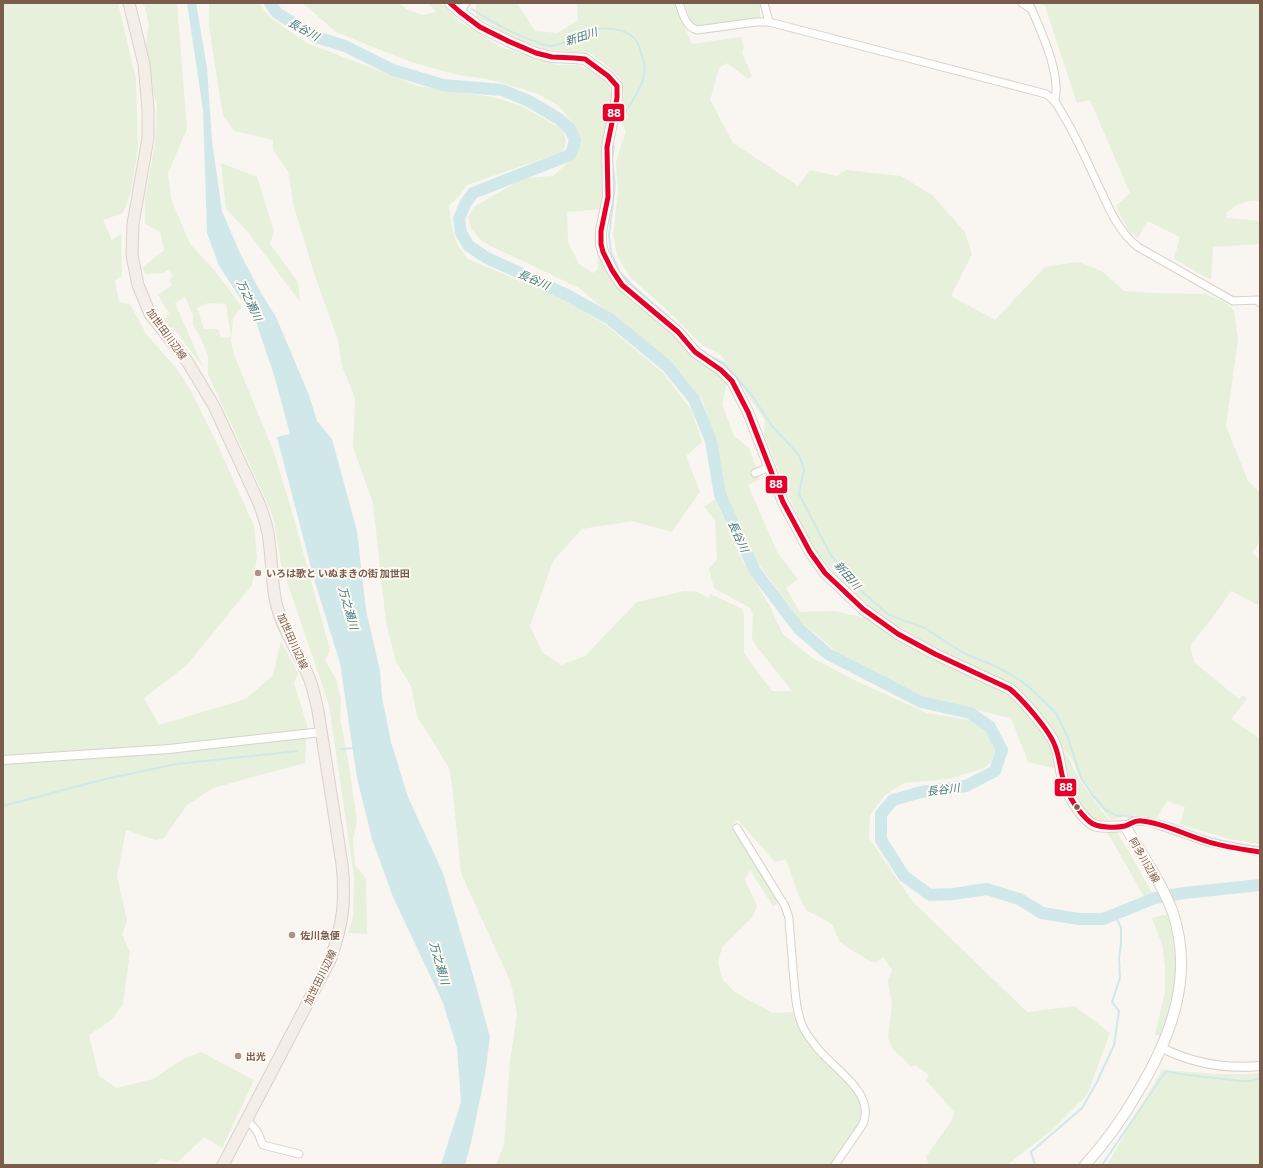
<svg xmlns="http://www.w3.org/2000/svg" width="1263" height="1168" viewBox="0 0 1263 1168" font-family="Commissioner,'Noto Sans JP',sans-serif">
	<rect width="100%" height="100%" fill="#f9f5f0"/>
	<g fill="#e7f0db" fill-rule="evenodd">
		<path d="M3 3H118L136 79 138 149 131 192 123 213 103 220 112 240 121 233 122 276 115 280 119 302 130 304 146 334 177 369 191 391 219 448 254 526 257 558 252 585 186 666 144 698 159 725 246 699 273 675 281 641 298 673 294 683 307 725 305 763 213 788 187 805 164 838 155 840 126 830 117 876 127 920 122 935 130 952 123 1004 110 1021 89 1035 99 1076 117 1088 153 1079 181 1060 201 1052 254 1080 222 1148 204 1137 178 1162 161 1159 153 1165H3Z"/>
		<path d="M141 3H177L187 129 168 173 171 199 190 244 216 272 242 307 233 318 231 341 234 355 273 450 291 508 330 650 325 660 336 679 341 699 340 718 348 760 357 821 353 839 355 864 366 879 367 934 348 933 353 917 354 877 329 705 281 564 274 520 261 489 208 374V356L202 341 193 325V315L185 297 175 303 203 367 173 327 169 328 164 321 169 313 158 295 172 285 169 280 174 276 168 270 164 273 145 274 143 267 164 250 160 232 145 224V197L155 144 157 106 154 95 146 43 149 25 145 7ZM208 303 226 304 231 337 221 338 218 329H204L197 308Z"/>
		<path d="M209 3H259L269 17 307 43 418 86 493 97 522 106 563 130 566 140 564 150 559 153 467 185 460 195 449 206 452 227 457 244 468 259 565 300 606 325 663 373 692 411 702 442 686 456 700 492 672 532 632 521 582 529 553 561 530 626 542 652 561 665 585 656 637 602 684 591 698 592 708 598 711 594 742 609 744 614V653L772 691H792L757 647 752 638 753 615 750 608 714 588 709 569 717 559 715 520 704 507 715 499 742 560 768 603 783 634 811 657 858 682 927 713 969 720 984 730 993 740 997 749 991 762 984 768 949 779 904 783 885 795 870 815 869 838 912 901 1027 1012 1075 1006 1110 1033 1087 1095 1052 1130 1007 1165H929L926 1157 953 1118 954 1112 926 1080 929 1075 915 1065 910 1067 906 1061 893 1050 888 1037 892 1005 888 981 892 970 883 957 874 963 851 950 840 942 832 924 806 910 798 894 786 859 775 862 738 820 733 825 738 836 746 848 779 902 773 906 750 870 745 880 757 906 753 916 722 947 718 963 723 980 736 993 773 1013 793 1012 798 1028 813 1049 853 1087 864 1108 858 1125 832 1165H496L504 1145 510 1062 517 1014 511 983 461 873 452 784 449 768 417 716 411 686 396 662 386 622 373 503 353 447 355 398 342 366 338 340 316 279 294 207 288 171 273 150V140L234 131 223 116 209 26Z"/>
		<path d="M303 3H398L408 10 422 15 436 12 429 3H441L460 22 501 47 557 65H578L598 75 608 86 614 98 603 152 602 209 567 212 568 242 579 264 593 273 598 269 597 249 616 287 635 304 676 337 698 361 711 367 727 383 722 404 734 436 749 448 760 479 748 485 778 554 798 579 786 588 800 612 834 611 866 618 929 658 997 689 1013 699 1035 723 1051 746 1058 769 1028 762 1011 718 927 699 899 686 842 656 802 623 755 559 726 498 715 441 702 399 680 372 579 288 483 242 471 228 468 217 474 207 524 178 553 176 576 155 580 144 577 129 559 106 536 93 492 80 454 74 411 62 336 32Z"/>
		<path d="M476 3H517L535 31 557 33 578 20 577 3H674L692 44 741 37 744 47 742 53 752 76 748 79 727 63 719 68 710 100 733 143 798 186 810 170 837 176 846 170 901 176 932 195 965 232 972 254 951 296 995 320 1045 267 1078 262 1102 271 1124 291 1148 293 1205 294 1224 302 1234 310 1238 339 1226 426 1248 481 1260 492V541L1252 553 1260 560V601L1258 605 1231 591 1216 613 1190 646 1194 662 1239 699 1243 695 1247 699 1231 719 1259 738 1260 737V844L1229 839 1180 824 1185 807 1167 801 1157 818 1130 815 1111 820 1094 799 1078 774 1072 759 1062 748 1045 720 1018 689 1006 681 943 655 910 636 863 601 838 578 816 550 807 536 791 501 764 435 765 421 721 355 701 344 665 308 631 278 617 256 613 234 618 192 616 161 626 131 620 120 624 93 620 78 607 66 590 53 543 49 507 34 476 16Z"/>
		<path d="M685 3H760V18L701 26 691 23Z"/>
		<path d="M1038 3H1260V201C1246 200 1235 204 1226 214L1227 218 1260 221V244L1213 247 1211 280 1174 259 1180 237 1147 221 1138 238 1128 230 1116 206 1130 193 1090 100 1077 103 1045 6Z"/>
		<path d="M221 163 257 177 274 231 270 244 298 282 300 302 248 232 226 209Z"/>
		<path d="M1062 750C1073 761 1071 766 1078 777 1089 794 1100 809 1112 824L1100 823 1091 818 1073 794 1068 783Z"/>
		<path d="M1116 831 1132 857 1153 895 1145 898 1107 832Z"/>
		<path d="M1162 915H1167C1181 955 1176 998 1161 1036L1155 1035 1165 992V966L1162 944 1152 918Z"/>
		<path d="M1162 1070 1220 1074H1253L1260 1073V1165H1107Z"/>
	</g>
	<path fill="#d0e8ea" d="M187 3H196L207 68 212 141 222 211 240 253 261 293 276 317 309 395 317 421 332 439 357 531 366 610 380 671 382 697 391 742 408 797 443 873 471 968 490 1037 485 1074 471 1143 465 1165H441L461 1102 457 1048 443 1003 393 897 372 839 357 778 340 663 314 579 277 437 290 434 274 375 256 322 219 266 207 233 203 110Z"/>
	<g fill="none" stroke-linecap="round" stroke-linejoin="round">
		<g stroke="#d0e8ea" stroke-width="2">
			<path d="M472 9C492 22 514 35 537 42 540 43 545 46 549 46 561 47 584 32 598 29 611 27 630 30 637 42 639 45 640 49 641 53 645 63 646 73 642 83 637 95 629 106 622 117"/>
			<path d="M614 146 612 160 615 185 609 236 611 252 619 271 633 286 681 328"/>
			<path d="M707 355 724 363 753 397 772 426 799 455 804 469 799 494 830 554 857 587 889 615 925 628 965 654 993 665 1012 675 1029 687 1056 713 1068 738 1081 778 1093 796 1106 810 1115 815 1145 818"/>
			<path d="M341 749 354 748"/>
			<path d="M3 806 105 779 177 764 297 751"/>
			<path d="M1151 819C1169 821 1180 827 1196 833 1217 841 1238 844 1260 847"/>
			<path d="M1035 1165 1031 1152 1082 1108 1097 1082 1114 1045 1119 1011 1112 1002 1120 978 1119 958 1121 943V928L1115 914"/>
			<path d="M1102 1165 1166 1071 1180 1074 1241 1081H1251L1260 1078"/>
		</g>
		<path stroke="#d0e8ea" stroke-width="12" d="M270 3 277 13 316 37 345 46 393 70 443 85 502 90 529 101 559 119 570 129 575 140 573 148 570 155 473 193 465 204 459 219 461 233 469 246 487 258 567 295 610 319 667 366 694 399 711 441 720 495 755 571 799 629 828 654 921 702 970 713 990 727 1002 750 995 771 966 786 921 792 893 800 881 814V840L904 876 930 895 953 894 987 889 1019 899 1042 913 1079 919H1103L1155 898 1184 893 1260 885"/>
		<defs>
			<g id="minor">
				<path d="M679 3C683 14 685 26 697 30L756 22H769L1046 94C1056 100 1060 110 1066 120 1079 142 1089 166 1100 189 1110 211 1119 232 1138 247L1233 301 1257 300 1260 303"/>
				<path d="M764 3 769 22"/>
				<path d="M1022 3 1031 9"/>
				<path d="M1029 3C1039 27 1055 60 1056 86 1057 91 1055 96 1055 101"/>
				<path d="M460 12 466 3"/>
				<path d="M755 473 770 467"/>
				<path d="M1125 826 1134 821 1150 822 1207 842 1260 852"/>
				<path d="M737 828 785 906 789 918C790 936 792 953 793 970 795 988 795 1008 802 1025 805 1032 810 1039 815 1045 831 1068 876 1091 863 1124L835 1165"/>
				<path d="M247 1120 257 1131 263 1145 299 1154"/>
			</g>
			<g id="tertiary">
				<path d="M3 760 169 749 322 732"/>
				<path d="M1162 1048C1192 1063 1227 1069 1260 1066"/>
			</g>
			<path id="secondary" d="M450 3 460 12 480 27 508 41 536 53 552 57 574 58 585 59 608 76 617 86V98L607 147 608 197 601 231V244L603 252 612 270 622 285 678 332 695 352 721 370 732 381 748 412 783 502 810 552 825 573 863 609 898 634 935 654 1010 689C1023 700 1048 729 1055 744 1060 757 1060 770 1064 783 1068 796 1084 823 1097 826 1106 828 1116 826 1125 826 1141 853 1162 883 1173 913 1194 977 1171 1037 1138 1092 1123 1118 1106 1142 1085 1165"/>
			<path id="primary" d="M129 3 144 64 148 109V138L133 224 132 255 138 285 150 314 187 361 214 406 258 501C262 511 266 522 268 533 272 556 271 580 276 603 282 628 297 650 307 673 313 685 315 698 318 711L342 864C346 900 343 925 330 960L223 1165"/>
		</defs>
		<use href="#minor" stroke="#d7d1cb" stroke-width="9"/>
		<use href="#tertiary" stroke="#d7d1cb" stroke-width="10"/>
		<use href="#secondary" stroke="#d9d2cb" stroke-width="12"/>
		<use href="#primary" stroke="#dad1cc" stroke-width="13"/>
		<use href="#minor" stroke="#fefefd" stroke-width="7"/>
		<use href="#tertiary" stroke="#fefefd" stroke-width="8"/>
		<use href="#secondary" stroke="#fefefd" stroke-width="10"/>
		<use href="#primary" stroke="#f3eee8" stroke-width="11"/>
		<defs>
			<path id="bus-1" d="M450 3 460 12 480 27 508 41 536 53 552 57 574 58 585 59 608 76 617 86V98L607 147 608 197 601 231V244L603 252 612 270 622 285 678 332 695 352 721 370 732 381 748 412 783 502 810 552 825 573 863 609 898 634 935 654 1010 689C1023 700 1050 731 1055 746 1060 758 1060 770 1064 782 1068 796 1079 813 1090 822 1097 828 1117 828 1125 826 1133 823 1134 820 1142 821 1164 823 1185 835 1206 841 1223 847 1242 849 1260 852"/>
		</defs>
		<use href="#bus-1" stroke="#fffaf3" stroke-width="8"/>
		<use href="#bus-1" stroke="#e4002b" stroke-width="5"/>
	</g>
	<g fill="#a69286" stroke="#fffaf3" stroke-width="1.5">
		<circle cx="258" cy="573" r="4"/>
		<circle cx="292" cy="935" r="4"/>
		<circle cx="238" cy="1056" r="4"/>
	</g>
	<circle fill="#7a5c4d" stroke="#fffaf3" stroke-width="1.5" cx="1077" cy="807" r="3.5"/>
	<g text-anchor="middle" dominant-baseline="central" stroke-width="4" stroke-linejoin="round" paint-order="stroke">
		<g font-size="10" fill="#7a5c4d" stroke="#fffaf3">
			<text transform="translate(167 334) rotate(54)">加世田川辺線</text>
			<text transform="translate(293 641) rotate(66)">加世田川辺線</text>
			<text transform="translate(1145 860) rotate(60)">阿多川辺線</text>
			<text transform="translate(320 977) rotate(-64)">加世田川辺線</text>
		</g>
		<g font-size="10" font-weight="bold" fill="#7a5c4d" stroke="#fffaf3" text-anchor="start">
			<text x="266" y="573">いろは歌と いぬまきの街 加世田</text>
			<text x="300" y="935">佐川急便</text>
			<text x="246" y="1056">出光</text>
		</g>
		<g font-size="11" font-style="italic" fill="#437c86" stroke="#fffaf3">
			<text transform="translate(304 29) rotate(29)">長谷川</text>
			<text transform="translate(581 36) rotate(-18)">新田川</text>
			<text transform="translate(534 279) rotate(24)">長谷川</text>
			<text transform="translate(250 300) rotate(65)">万之瀬川</text>
			<text transform="translate(739 536) rotate(65)">長谷川</text>
			<text transform="translate(848 575) rotate(49)">新田川</text>
			<text transform="translate(349 608) rotate(74)">万之瀬川</text>
			<text transform="translate(943 789) rotate(-7)">長谷川</text>
			<text transform="translate(440 963) rotate(74)">万之瀬川</text>
		</g>
	</g>
	<g stroke="#fffaf3" stroke-width="1.5">
		<rect x="602" y="103" width="23" height="19" rx="4" fill="#e4002b"/>
		<rect x="765" y="475" width="23" height="19" rx="4" fill="#e4002b"/>
		<rect x="1054" y="778" width="23" height="19" rx="4" fill="#e4002b"/>
	</g>
	<g font-size="11" text-anchor="middle" font-weight="bold" fill="#fff">
		<text x="614" y="117">88</text>
		<text x="776" y="488">88</text>
		<text x="1066" y="791">88</text>
	</g>
	<rect width="1263" height="1168" fill="none" stroke="#7a5c4d" stroke-width="8"/>
</svg>
